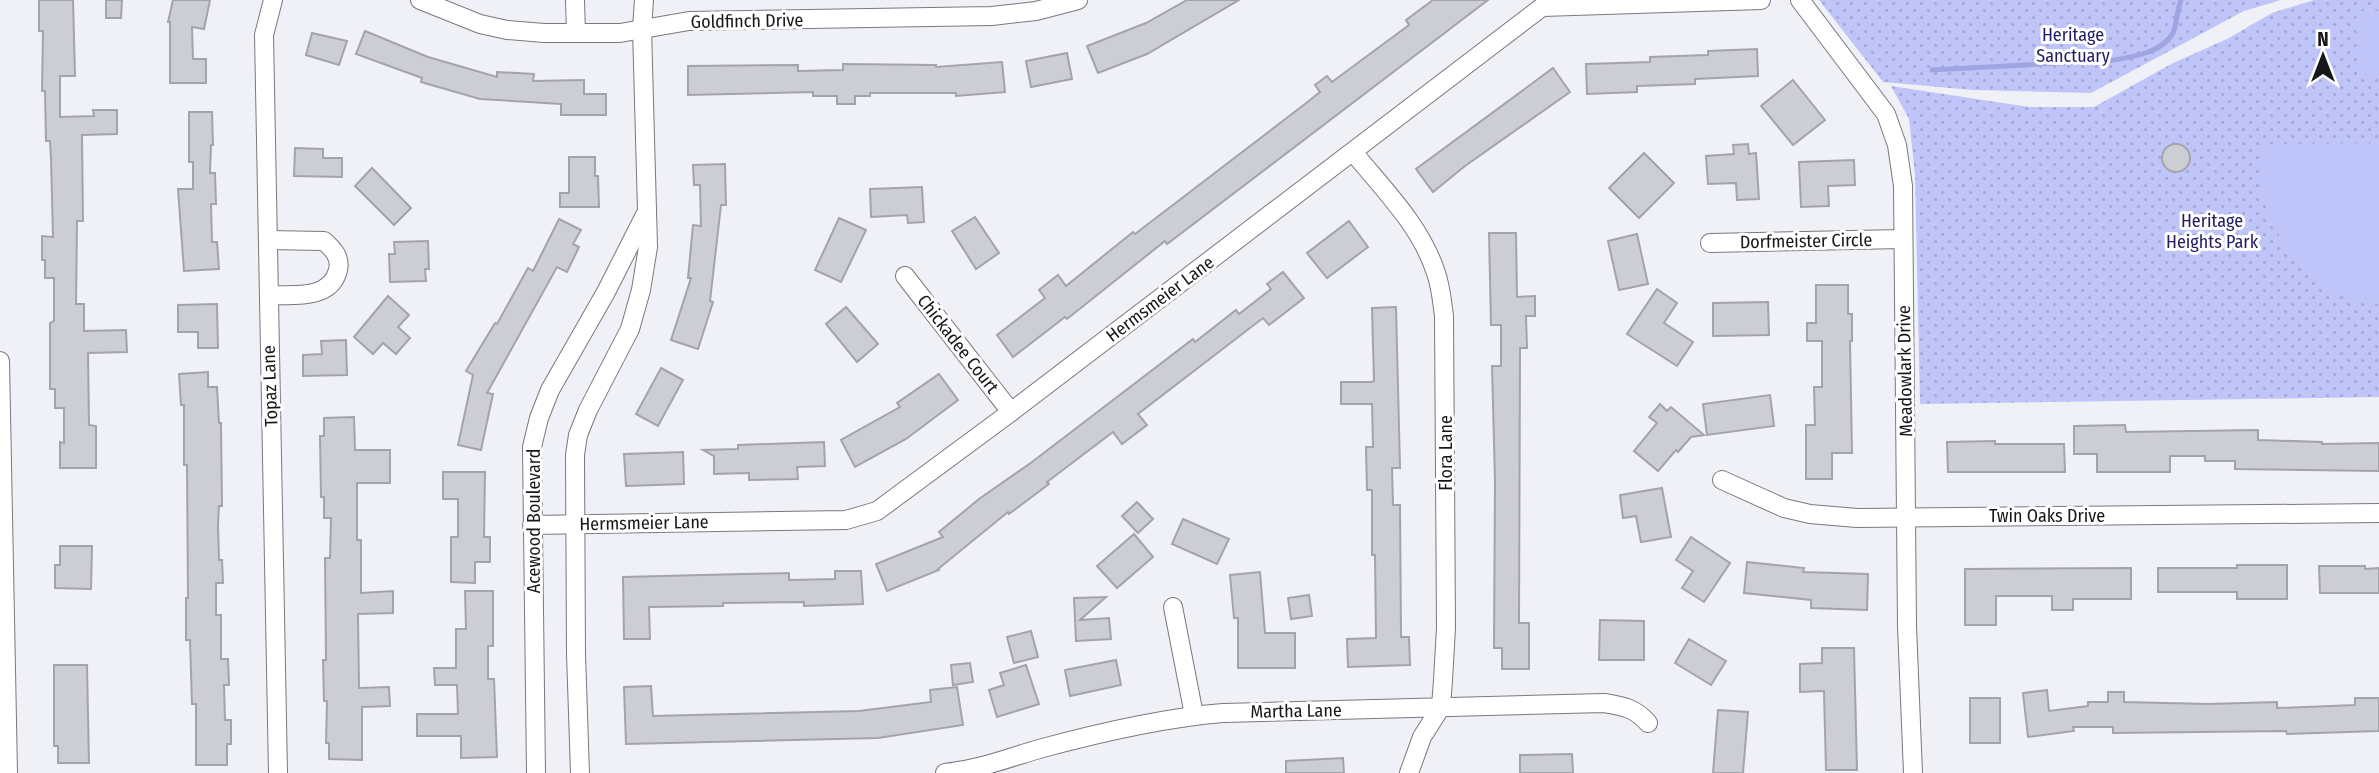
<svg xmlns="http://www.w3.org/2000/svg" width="2379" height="773" viewBox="0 0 2379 773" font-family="'Fira Sans Condensed',sans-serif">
	<defs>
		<pattern id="grass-dots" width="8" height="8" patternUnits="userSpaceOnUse" patternTransform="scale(1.75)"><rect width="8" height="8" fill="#bfc5f8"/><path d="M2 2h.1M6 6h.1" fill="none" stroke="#a3a8d4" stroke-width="1.8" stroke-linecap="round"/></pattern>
	</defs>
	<rect width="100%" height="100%" fill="#f0f1f7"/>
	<g fill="url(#grass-dots)">
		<path d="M1819 0H2281L2244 11 2091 93 1973 90 1883 82Z"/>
		<path d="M2314 0H2379V397L1920 404 1915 175 1909 119 1891 86 2029 107H2094L2173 63 2227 39 2272 13Z"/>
	</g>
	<g fill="#bfc5f8">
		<path d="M2356 11H2379V75H2357Z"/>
		<path d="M2379 143V304C2323 303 2281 254 2265 203 2259 185 2260 163 2259 144Z"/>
	</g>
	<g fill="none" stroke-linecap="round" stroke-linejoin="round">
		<path stroke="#a0a5e1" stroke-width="5" d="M1932 70 2114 60C2133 57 2163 52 2173 33 2177 23 2177 10 2181 0"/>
	</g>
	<g fill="#cdced5" stroke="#a3a3aa" stroke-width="2">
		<path d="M39 0H73L75 76H60V117L94 116 93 110H117V134L82 135 83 221H77L76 304H84V331L126 330 127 352 88 353 89 425 96 426V468H60V442L64 443V408H55V389H50V323L54 321V278H45V260H42V236L53 237 51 159 50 141H46L45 91H42L43 31H39Z"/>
		<path d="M106 0H122L121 18H106Z"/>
		<path d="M173 0H210L204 29 192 27 193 59H206V83H170V22H168Z"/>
		<path d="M1187 0H1239L1147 54 1098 73 1087 46 1146 23Z"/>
		<path d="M1433 0H1488L1167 244 1165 241 1067 319 1065 317 1013 357 997 335 1045 298 1039 290 1058 275 1066 286 1133 232 1135 234 1305 104 1320 92 1315 85 1327 76 1332 82 1409 25 1406 20Z"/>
		<path d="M365 31 428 57 497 77V72L534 74 533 81 584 80V94H606V115H561V104L480 99 421 82 422 78 356 54Z"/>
		<path d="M312 33 347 41 339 65 306 55Z"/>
		<path d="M1757 49 1758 76 1695 79V84L1637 86V92L1587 94 1586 64 1650 62V57L1708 55V51Z"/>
		<path d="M1067 53 1072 79 1031 87 1026 61Z"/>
		<path d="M1002 62 1005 92 956 96V93H870V96H855V104H837V96H813V92L688 95V66L798 65V71L843 70V64L936 65V67Z"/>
		<path d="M1553 68 1570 92 1465 166 1433 192 1416 169Z"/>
		<path d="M1793 80 1825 120 1793 145 1761 106Z"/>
		<path d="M189 112H212L213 145H211L210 173H215L216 204H211L212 242H217L219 269 184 271 178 189H193V162H189Z"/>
		<circle cx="2176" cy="158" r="14"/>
		<path d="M1748 144 1749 154 1756 153 1759 199 1737 200 1736 183 1708 184 1706 156 1734 154 1733 145Z"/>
		<path d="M295 148 323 149V158H342V177L294 176Z"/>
		<path d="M1644 153 1674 183 1639 218 1609 188Z"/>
		<path d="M569 157H595V176H598L599 207H560V193H569Z"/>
		<path d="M1854 160 1855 185 1828 186 1829 206 1801 207 1799 162Z"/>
		<path d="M725 164 726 205H721L710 301 713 302 698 349 671 340 691 278H688L693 225 701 226 700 185H694L693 165Z"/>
		<path d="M372 168 411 208 394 225 355 186Z"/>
		<path d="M922 187 924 222 908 223 907 215 871 217 870 189Z"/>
		<path d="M975 217 999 253 976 269 952 231Z"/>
		<path d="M839 218 866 230 841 282 815 270Z"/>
		<path d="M559 219 581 230 573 244 579 247 567 272 557 267 487 393 493 394 481 450 458 445 473 375 466 371 495 323 497 324 528 268 533 271Z"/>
		<path d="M1349 221 1368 247 1327 278 1307 253Z"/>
		<path d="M1489 233H1516L1517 297 1535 296V316H1526L1527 348H1520L1519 623H1529V669H1502V648H1494L1495 480 1492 366H1501V325H1491Z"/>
		<path d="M1637 234 1648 284 1619 290 1608 241Z"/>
		<path d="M428 241 429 269H425L426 281 390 282 389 254H395L394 242Z"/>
		<path d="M1283 272 1304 298 1269 325 1263 318 1138 414 1147 425 1122 444 1113 432 1047 482 1049 484 1009 514 1008 512 938 569 939 570 887 591 876 564 943 537 939 532 979 499 1032 462 1193 339 1195 342 1236 310 1239 314 1271 289 1267 284Z"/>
		<path d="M1816 285H1848V314H1852V341H1850L1852 453H1832V479H1806V425H1815L1814 387H1822V341H1807V323H1816Z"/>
		<path d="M1657 289 1677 303 1664 323 1693 342 1677 366 1627 334Z"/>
		<path d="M388 296 409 315 398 327 410 338 396 354 383 343 373 354 354 337Z"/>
		<path d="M1768 302 1769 335 1713 336V303Z"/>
		<path d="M217 304 218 348H198V332H178V305Z"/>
		<path d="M846 307 878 344 857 362 826 324Z"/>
		<path d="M1396 307 1400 468H1392L1393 505H1400L1401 637H1409L1410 665 1348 667 1347 639 1376 638 1375 555H1372V490H1367L1366 447H1373L1372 404H1341V382H1372L1374 381 1372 308Z"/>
		<path d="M346 340 347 375 303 376V355L322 354 321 341Z"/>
		<path d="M661 368 683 380 658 426 636 414Z"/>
		<path d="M208 372V387H217L219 423H221L222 506H219L218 525 219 560H222L223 583H216V615H221V659H228L229 685H224L225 720H231V744H227V765H196V704H192L190 640H186V598H188L187 465H184V405H181L179 374Z"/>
		<path d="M939 374 958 400 906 439 855 467 841 440 900 407 897 403Z"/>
		<path d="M1770 395 1774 426 1707 435 1703 404Z"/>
		<path d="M1660 404 1667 411 1671 407 1704 435 1691 437 1678 452 1676 450 1658 471 1634 451 1657 423 1649 417Z"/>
		<path d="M354 417 355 450H390V483H357V540H361V593L393 591V613L358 614 359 688 389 687 390 706 362 707V760L329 759V743H326L327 701H324L323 660H326L325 558H330L331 518H324V497H321L320 436H324V418Z"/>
		<path d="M2125 425 2126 432 2258 430V440L2322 442V444L2379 443V471L2235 469V461H2205V456H2170V472H2097V454H2074V426Z"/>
		<path d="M1995 441V444H2064L2065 472H1948L1947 442Z"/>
		<path d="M824 442 825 466 797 467 798 479 749 480V473L714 474V456L703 450 738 449V445Z"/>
		<path d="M683 452 684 484 626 486 624 454Z"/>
		<path d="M443 472H485L484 537H490V562H475V583L451 582V537H458V499H443Z"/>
		<path d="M1662 488 1671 537 1641 542 1636 516 1623 518 1620 495Z"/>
		<path d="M1137 502 1153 519 1138 533 1122 516Z"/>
		<path d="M1183 519 1229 539 1217 564 1172 544Z"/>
		<path d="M1134 534 1153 557 1117 588 1097 566Z"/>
		<path d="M1691 537 1730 563 1704 602 1682 588 1693 571 1676 560Z"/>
		<path d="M60 546H92L91 589 55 588V565H60Z"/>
		<path d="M1747 562 1804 568 1803 572 1868 574 1867 610 1811 608V600L1744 593Z"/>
		<path d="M2237 565H2287V599H2237V592H2158V568H2237Z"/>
		<path d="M2319 566H2365V569L2379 568V593H2320Z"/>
		<path d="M2131 568V599H2073V610H2052V596H1996V625H1965V569Z"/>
		<path d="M835 571H861L863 604 804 606V602L723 603V606L649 607 650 639H624L623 577 789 573V580L835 579Z"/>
		<path d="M1260 572 1265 633H1295V668H1238V618H1234L1230 575Z"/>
		<path d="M465 591H493V646H488V679H494L497 757 461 758V736H417V714H458L457 685H435L434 668H456V629H466Z"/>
		<path d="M1309 595 1312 616 1291 619 1288 598Z"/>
		<path d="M1106 597 1080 620 1109 618 1111 639 1076 641 1074 598Z"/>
		<path d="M1600 620 1644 621V660H1599Z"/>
		<path d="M1031 631 1038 657 1014 663 1007 637Z"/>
		<path d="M1689 639 1726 661 1711 685 1675 663Z"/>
		<path d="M1822 648H1854L1857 770H1826L1824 691 1800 692V664L1822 663Z"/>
		<path d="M1116 660 1121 685 1070 696 1065 670Z"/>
		<path d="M970 663 973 682 953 685 951 665Z"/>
		<path d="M54 665H87L89 763H58V746H54Z"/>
		<path d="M1026 665 1039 704 997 717 989 690 1004 685 1000 673Z"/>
		<path d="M651 686 653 716 859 711 931 702 930 690 957 687 963 725 878 738 626 744 624 687Z"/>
		<path d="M2047 690 2049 711 2088 706V702H2108V692H2124V702L2208 704 2277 702V708L2355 705V698H2379V731L2287 734 2286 731 2113 733V727H2073L2074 731 2028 737 2023 693Z"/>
		<rect x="1970" y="698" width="30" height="45"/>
		<path d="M1718 710 1748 712 1743 773H1713Z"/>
		<path d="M1572 754 1573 773H1520V755Z"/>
		<path d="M1343 758 1344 773H1286V761Z"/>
	</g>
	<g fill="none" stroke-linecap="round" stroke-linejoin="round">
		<defs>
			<g id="minor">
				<path d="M273 0 264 35 278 773"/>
				<path d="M420 0 480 24 507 30 544 33H620L689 21 992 16 1036 11 1078 0"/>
				<path d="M575 0 576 33"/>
				<path d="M1800 0 1886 114 1897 145 1903 186 1907 626 1913 773"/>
				<path d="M1353 152C1384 190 1421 226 1436 273 1441 287 1442 302 1444 316L1446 628 1443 680 1441 707 1422 737 1409 773"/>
				<path d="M268 240 324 241C333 249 341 257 338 270 331 300 293 295 269 295"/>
				<path d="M1710 243 1903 239"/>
				<path d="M905 276 1011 412"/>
				<path d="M0 361 8 773"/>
				<path d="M1722 480 1784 508 1810 514 1857 518 2379 513"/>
				<path d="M532 525 846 520 877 511 1011 412 1542 7 1761 0"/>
				<path d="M1173 607 1194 715"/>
				<path d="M536 773 532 447 539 418 550 390 606 292 645 215"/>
				<path d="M580 773 576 654 575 455 578 435 588 410 630 329 641 290 648 247 642 28 644 0"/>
				<path d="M945 773C980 769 1005 759 1039 749 1098 733 1161 718 1223 713L1604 703C1623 706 1635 708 1648 723"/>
			</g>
		</defs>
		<use href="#minor" stroke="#78787e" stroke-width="20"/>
		<use href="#minor" stroke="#fff" stroke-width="18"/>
	</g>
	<g text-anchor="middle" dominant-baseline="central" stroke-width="6" stroke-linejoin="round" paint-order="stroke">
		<g font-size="18" fill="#161719" stroke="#fefefe">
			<text transform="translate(747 21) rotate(-1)">Goldfinch Drive</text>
			<text transform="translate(1806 241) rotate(-1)">Dorfmeister Circle</text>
			<text transform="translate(1160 299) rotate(-37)">Hermsmeier Lane</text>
			<text transform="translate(958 344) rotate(52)">Chickadee Court</text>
			<text transform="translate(1905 371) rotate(-91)">Meadowlark Drive</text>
			<text transform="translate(270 386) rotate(-92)">Topaz Lane</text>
			<text transform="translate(1446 453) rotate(-90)">Flora Lane</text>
			<text x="2047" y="516">Twin Oaks Drive</text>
			<text transform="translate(534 521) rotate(-90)">Acewood Boulevard</text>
			<text transform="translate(644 523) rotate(-1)">Hermsmeier Lane</text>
			<text transform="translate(1296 711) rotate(-1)">Martha Lane</text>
		</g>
		<g font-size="18" fill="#211b60" stroke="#fefefe">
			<text x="2073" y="35">Heritage<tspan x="2073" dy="21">Sanctuary</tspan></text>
			<text x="2212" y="221">Heritage<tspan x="2212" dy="21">Heights Park</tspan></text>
		</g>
	</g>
	<g transform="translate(2323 56)" stroke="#fefefe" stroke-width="5" paint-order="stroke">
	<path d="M0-5L12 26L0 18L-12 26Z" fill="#161719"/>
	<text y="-10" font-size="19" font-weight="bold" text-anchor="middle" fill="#161719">N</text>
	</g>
</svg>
